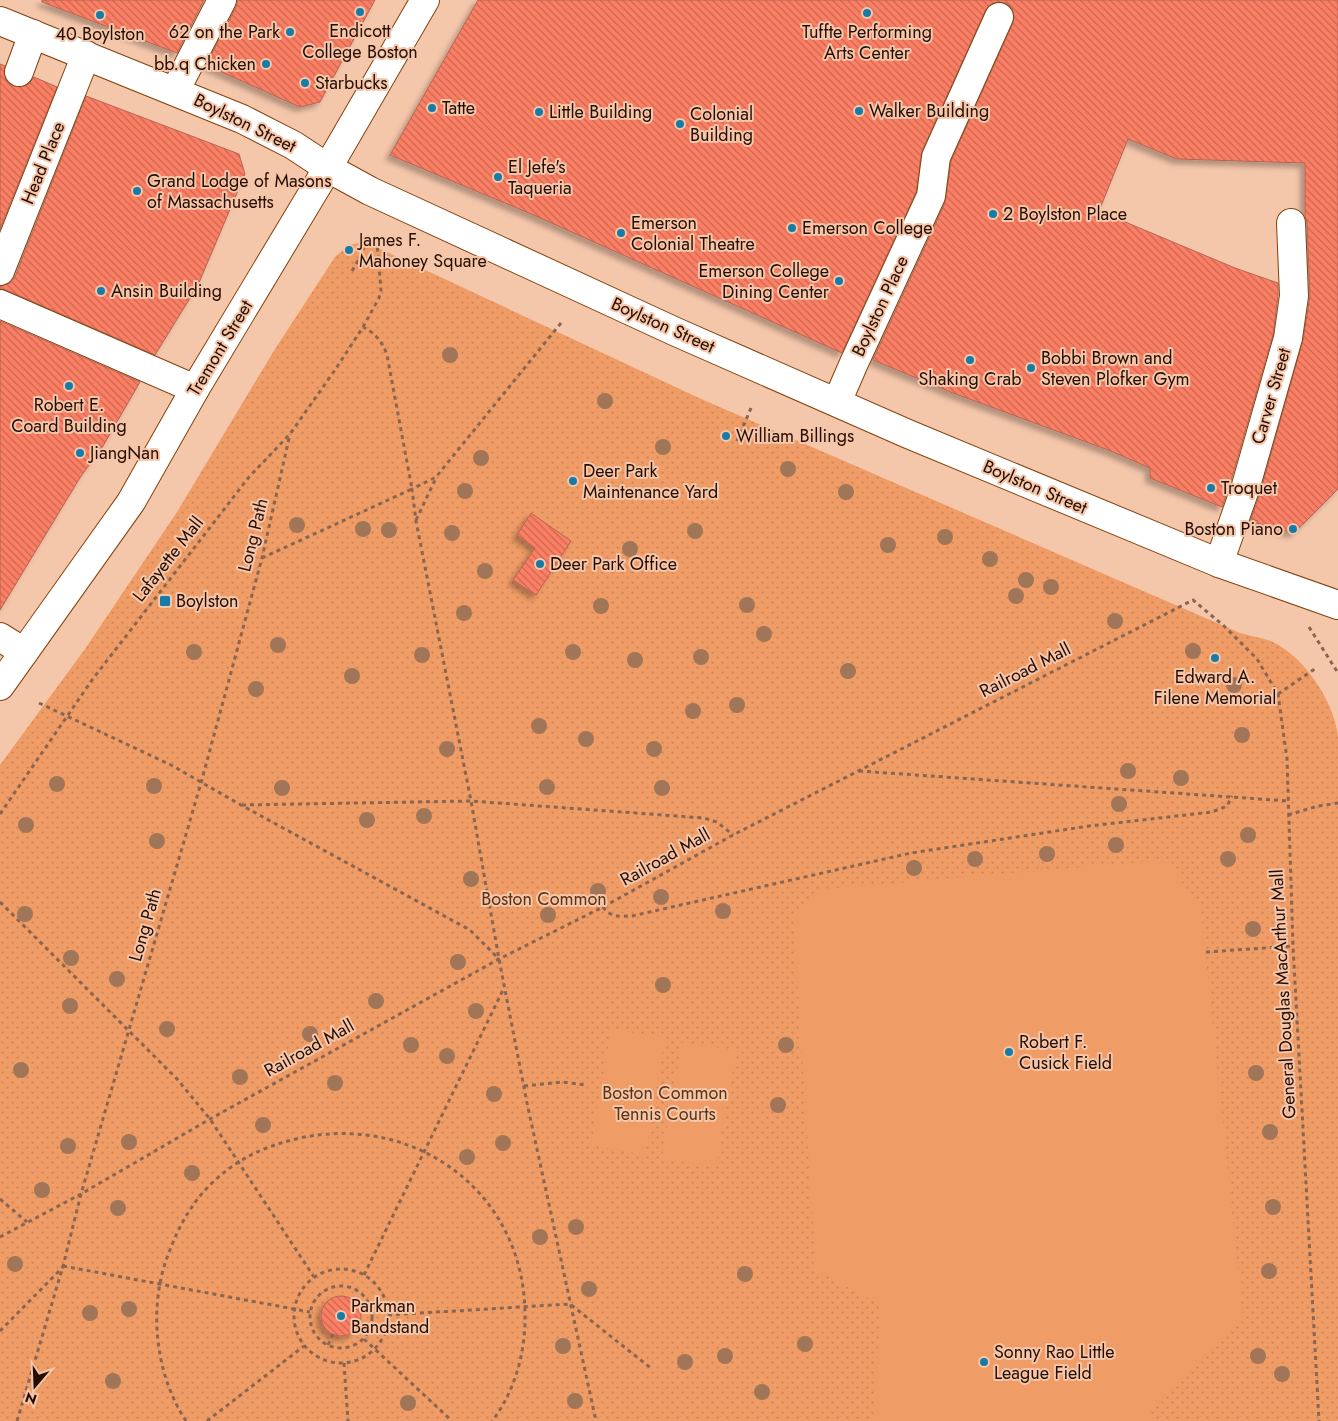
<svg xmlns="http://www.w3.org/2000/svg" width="1338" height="1421" viewBox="0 0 1338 1421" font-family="Jost,sans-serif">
	<defs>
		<pattern id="park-dots" width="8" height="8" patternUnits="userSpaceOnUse" patternTransform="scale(1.25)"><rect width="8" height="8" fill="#f09c66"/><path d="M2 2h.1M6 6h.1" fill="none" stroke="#ce8557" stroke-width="1.8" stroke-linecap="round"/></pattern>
		<pattern id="building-back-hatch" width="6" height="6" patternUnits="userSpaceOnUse" patternTransform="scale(1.25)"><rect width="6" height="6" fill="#fb7f65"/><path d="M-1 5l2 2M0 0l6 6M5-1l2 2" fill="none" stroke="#cb6651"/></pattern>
		<filter id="shadow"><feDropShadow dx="-4.5" dy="4.5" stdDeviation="2.5" flood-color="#0004"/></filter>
	</defs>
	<rect width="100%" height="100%" fill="#f4c6aa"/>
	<path fill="url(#park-dots)" d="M359 243 374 246 699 398 1240 633C1250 636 1263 638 1273 642 1305 658 1333 700 1338 735V1421H0V765L85 649 177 512 275 349 335 257 349 245Z"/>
	<g fill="#f09c66">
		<path d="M1167 860 1201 911 1243 1317 1147 1412 1153 1421H873L881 1305 816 1270 793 915 824 889Z"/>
		<path d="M611 1029 665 1038 645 1155 591 1145Z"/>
		<path d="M682 1042 736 1050 716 1168 662 1158Z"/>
	</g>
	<g fill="url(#building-back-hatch)" stroke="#b66554" filter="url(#shadow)">
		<path d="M42 0H204L177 53 42 2Z"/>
		<path d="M238 0H375L320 102 300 107 206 65 236 7Z"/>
		<path d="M478 0H1338V489L1294 533 1257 523 1258 521 1251 519 1260 493 1303 340 1310 296 1307 222 1305 216V163L1177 159 1128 139 1099 211 1235 268 1278 283V295L1273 335 1230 484 1222 507 1150 478V468L1111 451 953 393 873 360 945 203 951 161 1013 23 1014 15 1012 8 1006 3 997 2 990 5 985 11 922 151 916 192 842 353 536 216 390 155Z"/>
		<path d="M0 64 5 66 4 74 7 82 13 86 22 87 29 84 34 77 57 87 0 229Z"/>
		<path d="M86 96 239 154 245 174 198 285 155 355 6 290 0 289V286L10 283 15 277Z"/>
		<path d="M0 321 140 382 103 446 81 476 0 610Z"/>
		<path d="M531 513 571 541 536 595 513 580 535 548 517 535Z"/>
		<circle cx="341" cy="1316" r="20"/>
	</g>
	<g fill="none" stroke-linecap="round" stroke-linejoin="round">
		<defs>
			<g id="minor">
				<path d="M19 72 33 34"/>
				<path d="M175 91 222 0"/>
				<path d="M0 271 86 55"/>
				<path d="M0 304 195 389"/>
				<path d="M837 402 854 363 931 196 936 157 999 17"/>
				<path d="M1219 563 1245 489 1288 338 1294 296 1291 223"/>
			</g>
			<g id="major">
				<path d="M0 21 242 119 293 145 328 168 370 191 676 332 908 434 1219 563 1338 605"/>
				<path d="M0 637 24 652"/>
				<path d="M0 686 131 502 195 389 317 186 425 0"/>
			</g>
		</defs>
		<use href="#minor" stroke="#84420c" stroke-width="30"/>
		<use href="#major" stroke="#84420c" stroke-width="30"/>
		<g stroke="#8a6652" stroke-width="3" stroke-dasharray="4 4" stroke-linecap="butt">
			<path d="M352 271 363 252 365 241"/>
			<path d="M561 323 436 477 412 489 416 521 471 801 499 959 527 1103 596 1421"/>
			<path d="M737 441 751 408"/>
			<path d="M416 520 436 478"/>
			<path d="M262 558 412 489 387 355C382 341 376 334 363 327"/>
			<path d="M1309 627 1338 673"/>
			<path d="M1278 694 1316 668"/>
			<path d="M39 703 171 765 241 805 470 930 498 958"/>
			<path d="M859 771 1288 801"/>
			<path d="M242 805 471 801 704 818 717 822 733 835"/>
			<path d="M0 814 92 680 249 477 290 434 335 370 363 327 379 298 381 290 377 243"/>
			<path d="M1288 815 1318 806 1338 803"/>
			<path d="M0 902 177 1079 210 1119 314 1277"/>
			<path d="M603 907C610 918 620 916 632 916L911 853 1089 826 1212 812 1227 806 1232 796"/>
			<path d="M1206 952 1293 946"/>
			<path d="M524 1086 562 1082 585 1085"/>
			<path d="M0 1199 27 1222"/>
			<path d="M0 1237 81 1194 210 1119 499 959 603 907 733 835 1193 600 1224 626 1257 659 1278 694 1287 759 1293 946 1319 1421"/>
			<path d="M63 1266 310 1312"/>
			<circle cx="341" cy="1316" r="47"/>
			<path d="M364 1275 504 988"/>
			<circle cx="341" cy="1317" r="31"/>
			<path d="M388 1315 570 1304 652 1369"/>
			<path d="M0 1331 63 1267"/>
			<path d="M364 1339 452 1421"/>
			<path d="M328 1345 333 1334"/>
			<path d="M344 1363 348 1421"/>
			<path d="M17 1421 63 1266 81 1194 201 783 262 558 290 434"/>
			<path d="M186 1421C155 1374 148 1307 168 1255 178 1228 191 1203 212 1183 238 1158 265 1146 300 1138 419 1113 527 1196 525 1319 525 1354 514 1393 492 1421"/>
			<path d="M207 1421 304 1346"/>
		</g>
		<use href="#minor" stroke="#fff" stroke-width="28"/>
		<use href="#major" stroke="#fff" stroke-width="28"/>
	</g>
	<g fill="#a07558">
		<circle cx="450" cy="355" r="8"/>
		<circle cx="605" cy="401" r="8"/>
		<circle cx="663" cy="447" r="8"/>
		<circle cx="481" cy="458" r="8"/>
		<circle cx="788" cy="469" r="8"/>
		<circle cx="465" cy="491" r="8"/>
		<circle cx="846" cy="492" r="8"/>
		<circle cx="297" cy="525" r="8"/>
		<circle cx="363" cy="529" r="8"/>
		<circle cx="389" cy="530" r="8"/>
		<circle cx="695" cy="531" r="8"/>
		<circle cx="452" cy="533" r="8"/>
		<circle cx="945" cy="537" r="8"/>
		<circle cx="888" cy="545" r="8"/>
		<circle cx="630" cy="549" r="8"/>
		<circle cx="990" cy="559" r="8"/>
		<circle cx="485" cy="571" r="8"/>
		<circle cx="1026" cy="580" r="8"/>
		<circle cx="1051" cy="587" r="8"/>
		<circle cx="1016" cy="596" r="8"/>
		<circle cx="747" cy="605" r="8"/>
		<circle cx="601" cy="606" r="8"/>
		<circle cx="464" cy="613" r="8"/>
		<circle cx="1115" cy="621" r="8"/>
		<circle cx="764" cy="634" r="8"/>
		<circle cx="278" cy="645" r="8"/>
		<circle cx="1193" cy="651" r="8"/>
		<circle cx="194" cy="652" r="8"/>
		<circle cx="573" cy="652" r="8"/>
		<circle cx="422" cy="655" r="8"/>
		<circle cx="701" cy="657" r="8"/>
		<circle cx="635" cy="660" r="8"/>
		<circle cx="848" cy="671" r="8"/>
		<circle cx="352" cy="676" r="8"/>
		<circle cx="1234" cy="685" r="8"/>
		<circle cx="256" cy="689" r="8"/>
		<circle cx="737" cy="705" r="8"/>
		<circle cx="693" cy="711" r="8"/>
		<circle cx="539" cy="726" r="8"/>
		<circle cx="1242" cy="735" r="8"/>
		<circle cx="586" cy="739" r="8"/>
		<circle cx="447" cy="749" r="8"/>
		<circle cx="654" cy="749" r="8"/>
		<circle cx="1128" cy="771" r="8"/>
		<circle cx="1181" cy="778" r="8"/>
		<circle cx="57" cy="784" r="8"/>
		<circle cx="154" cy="786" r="8"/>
		<circle cx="547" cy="787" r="8"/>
		<circle cx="282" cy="788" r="8"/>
		<circle cx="662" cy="788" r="8"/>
		<circle cx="1119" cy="804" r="8"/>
		<circle cx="424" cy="816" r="8"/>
		<circle cx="367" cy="820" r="8"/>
		<circle cx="26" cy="825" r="8"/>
		<circle cx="1248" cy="835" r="8"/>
		<circle cx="157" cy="841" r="8"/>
		<circle cx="1116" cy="845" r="8"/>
		<circle cx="1047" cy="854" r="8"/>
		<circle cx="975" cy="859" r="8"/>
		<circle cx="1228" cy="859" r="8"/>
		<circle cx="914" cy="868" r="8"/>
		<circle cx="471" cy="879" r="8"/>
		<circle cx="598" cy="891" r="8"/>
		<circle cx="661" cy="897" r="8"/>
		<circle cx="723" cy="911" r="8"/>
		<circle cx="25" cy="914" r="8"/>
		<circle cx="548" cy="915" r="8"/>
		<circle cx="1253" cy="929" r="8"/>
		<circle cx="71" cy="958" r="8"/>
		<circle cx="458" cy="962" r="8"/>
		<circle cx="117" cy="979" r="8"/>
		<circle cx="663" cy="985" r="8"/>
		<circle cx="376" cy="1001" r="8"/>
		<circle cx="70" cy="1006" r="8"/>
		<circle cx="476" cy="1011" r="8"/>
		<circle cx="167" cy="1029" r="8"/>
		<circle cx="310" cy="1034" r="8"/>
		<circle cx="411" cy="1045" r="8"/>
		<circle cx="786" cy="1045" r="8"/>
		<circle cx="447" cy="1056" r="8"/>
		<circle cx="21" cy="1070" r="8"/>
		<circle cx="1256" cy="1073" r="8"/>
		<circle cx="240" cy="1077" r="8"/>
		<circle cx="335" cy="1083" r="8"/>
		<circle cx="494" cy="1094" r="8"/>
		<circle cx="778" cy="1105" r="8"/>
		<circle cx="263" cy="1125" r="8"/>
		<circle cx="1270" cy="1132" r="8"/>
		<circle cx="129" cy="1142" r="8"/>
		<circle cx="503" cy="1143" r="8"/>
		<circle cx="68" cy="1146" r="8"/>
		<circle cx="467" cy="1157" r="8"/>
		<circle cx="192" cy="1173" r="8"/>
		<circle cx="42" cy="1190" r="8"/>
		<circle cx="1273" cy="1207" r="8"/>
		<circle cx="118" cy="1208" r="8"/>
		<circle cx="576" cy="1227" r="8"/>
		<circle cx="540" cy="1237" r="8"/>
		<circle cx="15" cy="1264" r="8"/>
		<circle cx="1269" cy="1271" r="8"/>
		<circle cx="745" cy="1274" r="8"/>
		<circle cx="589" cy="1289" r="8"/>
		<circle cx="129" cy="1309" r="8"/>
		<circle cx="90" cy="1313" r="8"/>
		<circle cx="805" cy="1344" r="8"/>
		<circle cx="563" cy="1346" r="8"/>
		<circle cx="725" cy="1356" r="8"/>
		<circle cx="1258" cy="1356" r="8"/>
		<circle cx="685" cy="1362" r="8"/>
		<circle cx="1282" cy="1374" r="8"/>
		<circle cx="113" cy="1381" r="8"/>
		<circle cx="762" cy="1392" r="8"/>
		<circle cx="575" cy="1401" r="8"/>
		<circle cx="408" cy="1403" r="8"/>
	</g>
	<g fill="#167ca7" stroke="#f4c6aa" stroke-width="2">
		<circle cx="360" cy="12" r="5"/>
		<circle cx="867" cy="13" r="5"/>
		<circle cx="100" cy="15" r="5"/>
		<circle cx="290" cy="32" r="5"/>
		<circle cx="266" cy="64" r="5"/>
		<circle cx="305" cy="83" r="5"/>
		<circle cx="432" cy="108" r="5"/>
		<circle cx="859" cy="111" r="5"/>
		<circle cx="539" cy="112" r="5"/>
		<circle cx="680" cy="124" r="5"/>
		<circle cx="498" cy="177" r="5"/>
		<circle cx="137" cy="191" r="5"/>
		<circle cx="993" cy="214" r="5"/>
		<circle cx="792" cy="228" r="5"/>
		<circle cx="621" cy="233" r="5"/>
		<circle cx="349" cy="250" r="5"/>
		<circle cx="839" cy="281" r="5"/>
		<circle cx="101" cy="291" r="5"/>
		<circle cx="970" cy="360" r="5"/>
		<circle cx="1031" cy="368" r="5"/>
		<circle cx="69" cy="386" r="5"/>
		<circle cx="726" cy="436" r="5"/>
		<circle cx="80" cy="453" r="5"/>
		<circle cx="573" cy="481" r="5"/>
		<circle cx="1211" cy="488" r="5"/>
		<circle cx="1293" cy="529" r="5"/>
		<circle cx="540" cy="564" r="5"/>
		<rect x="159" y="595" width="12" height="12" rx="2.5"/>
		<circle cx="1215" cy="658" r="5"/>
		<circle cx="1009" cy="1052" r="5"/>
		<circle cx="341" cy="1316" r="5"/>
		<circle cx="984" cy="1362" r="5"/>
	</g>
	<g text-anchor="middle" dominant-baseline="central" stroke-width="4" stroke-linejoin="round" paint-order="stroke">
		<g font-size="18" fill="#270c00" stroke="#f4c6aa" text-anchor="start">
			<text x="360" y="31" text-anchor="middle">Endicott<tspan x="360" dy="21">College Boston</tspan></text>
			<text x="280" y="32" text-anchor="end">62 on the Park</text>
			<text x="867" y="32" text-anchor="middle">Tuffte Performing<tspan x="867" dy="21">Arts Center</tspan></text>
			<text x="100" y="34" text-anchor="middle">40 Boylston</text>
			<text x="256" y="64" text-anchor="end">bb.q Chicken</text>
			<text x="315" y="83">Starbucks</text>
			<text x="442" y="108">Tatte</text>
			<text x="869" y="111">Walker Building</text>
			<text x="549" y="112">Little Building</text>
			<text x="690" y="114">Colonial<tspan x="690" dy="21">Building</tspan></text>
			<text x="508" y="167">El Jefe's<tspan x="508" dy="21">Taqueria</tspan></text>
			<text x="147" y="181">Grand Lodge of Masons<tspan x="147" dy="21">of Massachusetts</tspan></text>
			<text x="1003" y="214">2 Boylston Place</text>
			<text x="631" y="223">Emerson<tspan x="631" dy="21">Colonial Theatre</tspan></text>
			<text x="802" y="228">Emerson College</text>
			<text x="359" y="240">James F.<tspan x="359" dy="21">Mahoney Square</tspan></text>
			<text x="829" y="271" text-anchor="end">Emerson College<tspan x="829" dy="21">Dining Center</tspan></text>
			<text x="111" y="291">Ansin Building</text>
			<text x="1041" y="358">Bobbi Brown and<tspan x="1041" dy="21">Steven Plofker Gym</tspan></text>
			<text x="970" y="379" text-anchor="middle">Shaking Crab</text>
			<text x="69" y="405" text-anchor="middle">Robert E.<tspan x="69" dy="21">Coard Building</tspan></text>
			<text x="736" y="436">William Billings</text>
			<text x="90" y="453">JiangNan</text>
			<text x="583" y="471">Deer Park<tspan x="583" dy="21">Maintenance Yard</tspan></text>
			<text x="1221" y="488">Troquet</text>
			<text x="1283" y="529" text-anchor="end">Boston Piano</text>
			<text x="550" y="564">Deer Park Office</text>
			<text x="176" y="601">Boylston</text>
			<text x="1215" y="677" text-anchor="middle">Edward A.<tspan x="1215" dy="21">Filene Memorial</tspan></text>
			<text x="1019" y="1042">Robert F.<tspan x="1019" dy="21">Cusick Field</tspan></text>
			<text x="351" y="1306">Parkman<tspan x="351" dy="21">Bandstand</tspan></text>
			<text x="994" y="1352">Sonny Rao Little<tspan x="994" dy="21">League Field</tspan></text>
		</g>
		<g font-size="18" fill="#270c00" stroke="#f4c6aa">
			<text transform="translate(245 123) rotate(26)">Boylston Street</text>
			<text transform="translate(43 163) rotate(-68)">Head Place</text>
			<text transform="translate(880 306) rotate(-65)">Boylston Place</text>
			<text transform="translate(663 325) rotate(24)">Boylston Street</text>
			<text transform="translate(220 348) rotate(-59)">Tremont Street</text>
			<text transform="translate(1271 396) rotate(-74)">Carver Street</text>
			<text transform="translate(1035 487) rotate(23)">Boylston Street</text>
			<text transform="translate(253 535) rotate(-76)">Long Path</text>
			<text transform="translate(168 559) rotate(-52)">Lafayette Mall</text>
			<text transform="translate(1025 670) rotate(-27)">Railroad Mall</text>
			<text transform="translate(665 857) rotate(-29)">Railroad Mall</text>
			<text transform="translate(145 925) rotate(-74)">Long Path</text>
			<text transform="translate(1283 994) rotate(-93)">General Douglas MacArthur Mall</text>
			<text transform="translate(309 1048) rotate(-29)">Railroad Mall</text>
		</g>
		<g font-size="18" fill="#5c3214" stroke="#f4c6aa">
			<text x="544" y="899">Boston Common</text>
			<text x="665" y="1093">Boston Common<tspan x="665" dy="21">Tennis Courts</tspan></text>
		</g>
	</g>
	<g transform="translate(35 1386) rotate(199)" stroke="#f4c6aa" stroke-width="4" paint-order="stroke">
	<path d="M0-4L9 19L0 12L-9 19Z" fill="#270c00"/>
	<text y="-8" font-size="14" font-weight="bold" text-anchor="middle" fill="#270c00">N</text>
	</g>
</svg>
